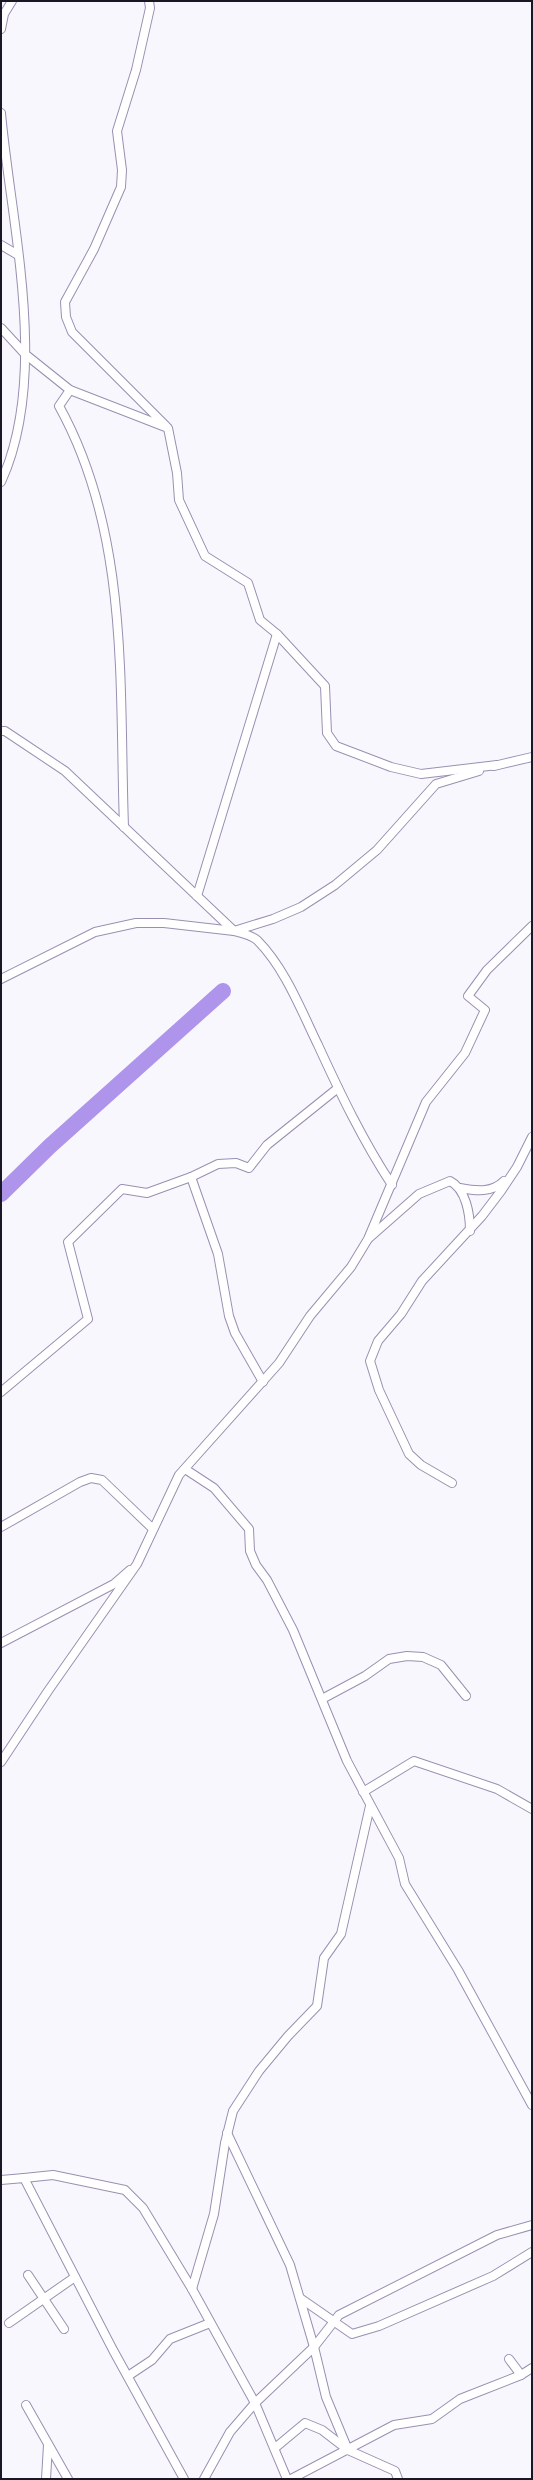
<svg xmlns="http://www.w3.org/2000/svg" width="533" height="2480" viewBox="0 0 533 2480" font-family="Rubik,sans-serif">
	<rect width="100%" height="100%" fill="#f9f7fe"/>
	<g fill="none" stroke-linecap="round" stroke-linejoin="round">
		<path stroke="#ae94ea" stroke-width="16" d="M1 1194 50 1146 223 991"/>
		<defs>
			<g id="minor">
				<path d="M149 1 150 8 136 70 117 131 122 170 121 187 94 249 65 302 66 317 72 332 166 426"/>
				<path d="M1 29 4 14 12 1"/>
				<path d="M1 113C11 225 50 375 1 482"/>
				<path d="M1 245 18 255"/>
				<path d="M1 328 25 354 70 390 168 428 177 473 179 500 205 556 248 583 260 620 277 634 325 686 327 733 336 746 391 767 421 774 497 765"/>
				<path d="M70 390 59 406C130 534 119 686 124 827"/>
				<path d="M1 731H5L65 771 234 931C241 933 251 935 257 940 285 968 301 1010 318 1045 340 1093 363 1141 392 1185"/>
				<path d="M494 766 532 757"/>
				<path d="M197 896 277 634"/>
				<path d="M1 979 95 932 136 923H164L234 931 273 919 301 907 335 885 377 850 436 784 479 771"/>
				<path d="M191 1177 218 1254 229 1316 235 1333 263 1382"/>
				<path d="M460 1188C476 1191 492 1193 504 1181"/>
				<path d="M369 1238 419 1194 450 1181C466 1189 470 1214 470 1231"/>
				<path d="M1 1392 88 1319 68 1242 122 1189 147 1193 191 1177 218 1164 236 1163 249 1168 267 1145 338 1088"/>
				<path d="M185 1469 214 1488 249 1529 250 1551 256 1565 267 1580 293 1630 347 1761 399 1858 405 1884 458 1970 532 2105"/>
				<path d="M452 1483 421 1465 409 1454 379 1390 370 1361 378 1341 401 1314 422 1281 482 1216 501 1191 517 1167 532 1137"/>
				<path d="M1 1527 80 1482 91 1478 102 1480 153 1529"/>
				<path d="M1 1643 114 1584 130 1570"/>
				<path d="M322 1699 365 1676 389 1659 407 1656 423 1657 441 1665 466 1696"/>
				<path d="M1 1762 48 1691 137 1564 179 1475 279 1363 310 1316 351 1267 368 1239 426 1102 465 1053 485 1010 468 996 487 970 532 926"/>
				<path d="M363 1792 414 1761 497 1789 532 1809"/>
				<path d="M227 2133 290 2265 314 2347 326 2397 348 2450"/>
				<path d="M24 2178 53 2175 125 2190 143 2208 192 2289 255 2403 287 2479"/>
				<path d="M1 2180 24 2178 113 2350 184 2479"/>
				<path d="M28 2275 64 2329"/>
				<path d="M192 2289 214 2214 225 2143 233 2111 259 2071 288 2036 317 2006 324 1958 341 1934 370 1806"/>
				<path d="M300 2298 352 2334 379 2326 493 2276 532 2252"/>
				<path d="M9 2323 75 2277"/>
				<path d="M521 2375 532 2368"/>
				<path d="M128 2376 152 2360 170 2339 210 2323"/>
				<path d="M26 2405 68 2479"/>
				<path d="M275 2448 305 2423 322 2430 348 2450 395 2471 398 2479"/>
				<path d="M46 2479 48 2445"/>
				<path d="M204 2479 230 2432 255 2403 314 2347 339 2315 497 2235 532 2225"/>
				<path d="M291 2479 394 2425 432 2419 460 2399 521 2375 509 2359"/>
			</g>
		</defs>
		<use href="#minor" stroke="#9990b1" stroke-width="10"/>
		<use href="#minor" stroke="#fff" stroke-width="8"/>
	</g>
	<rect width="533" height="2480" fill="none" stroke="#1b1724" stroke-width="4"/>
</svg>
